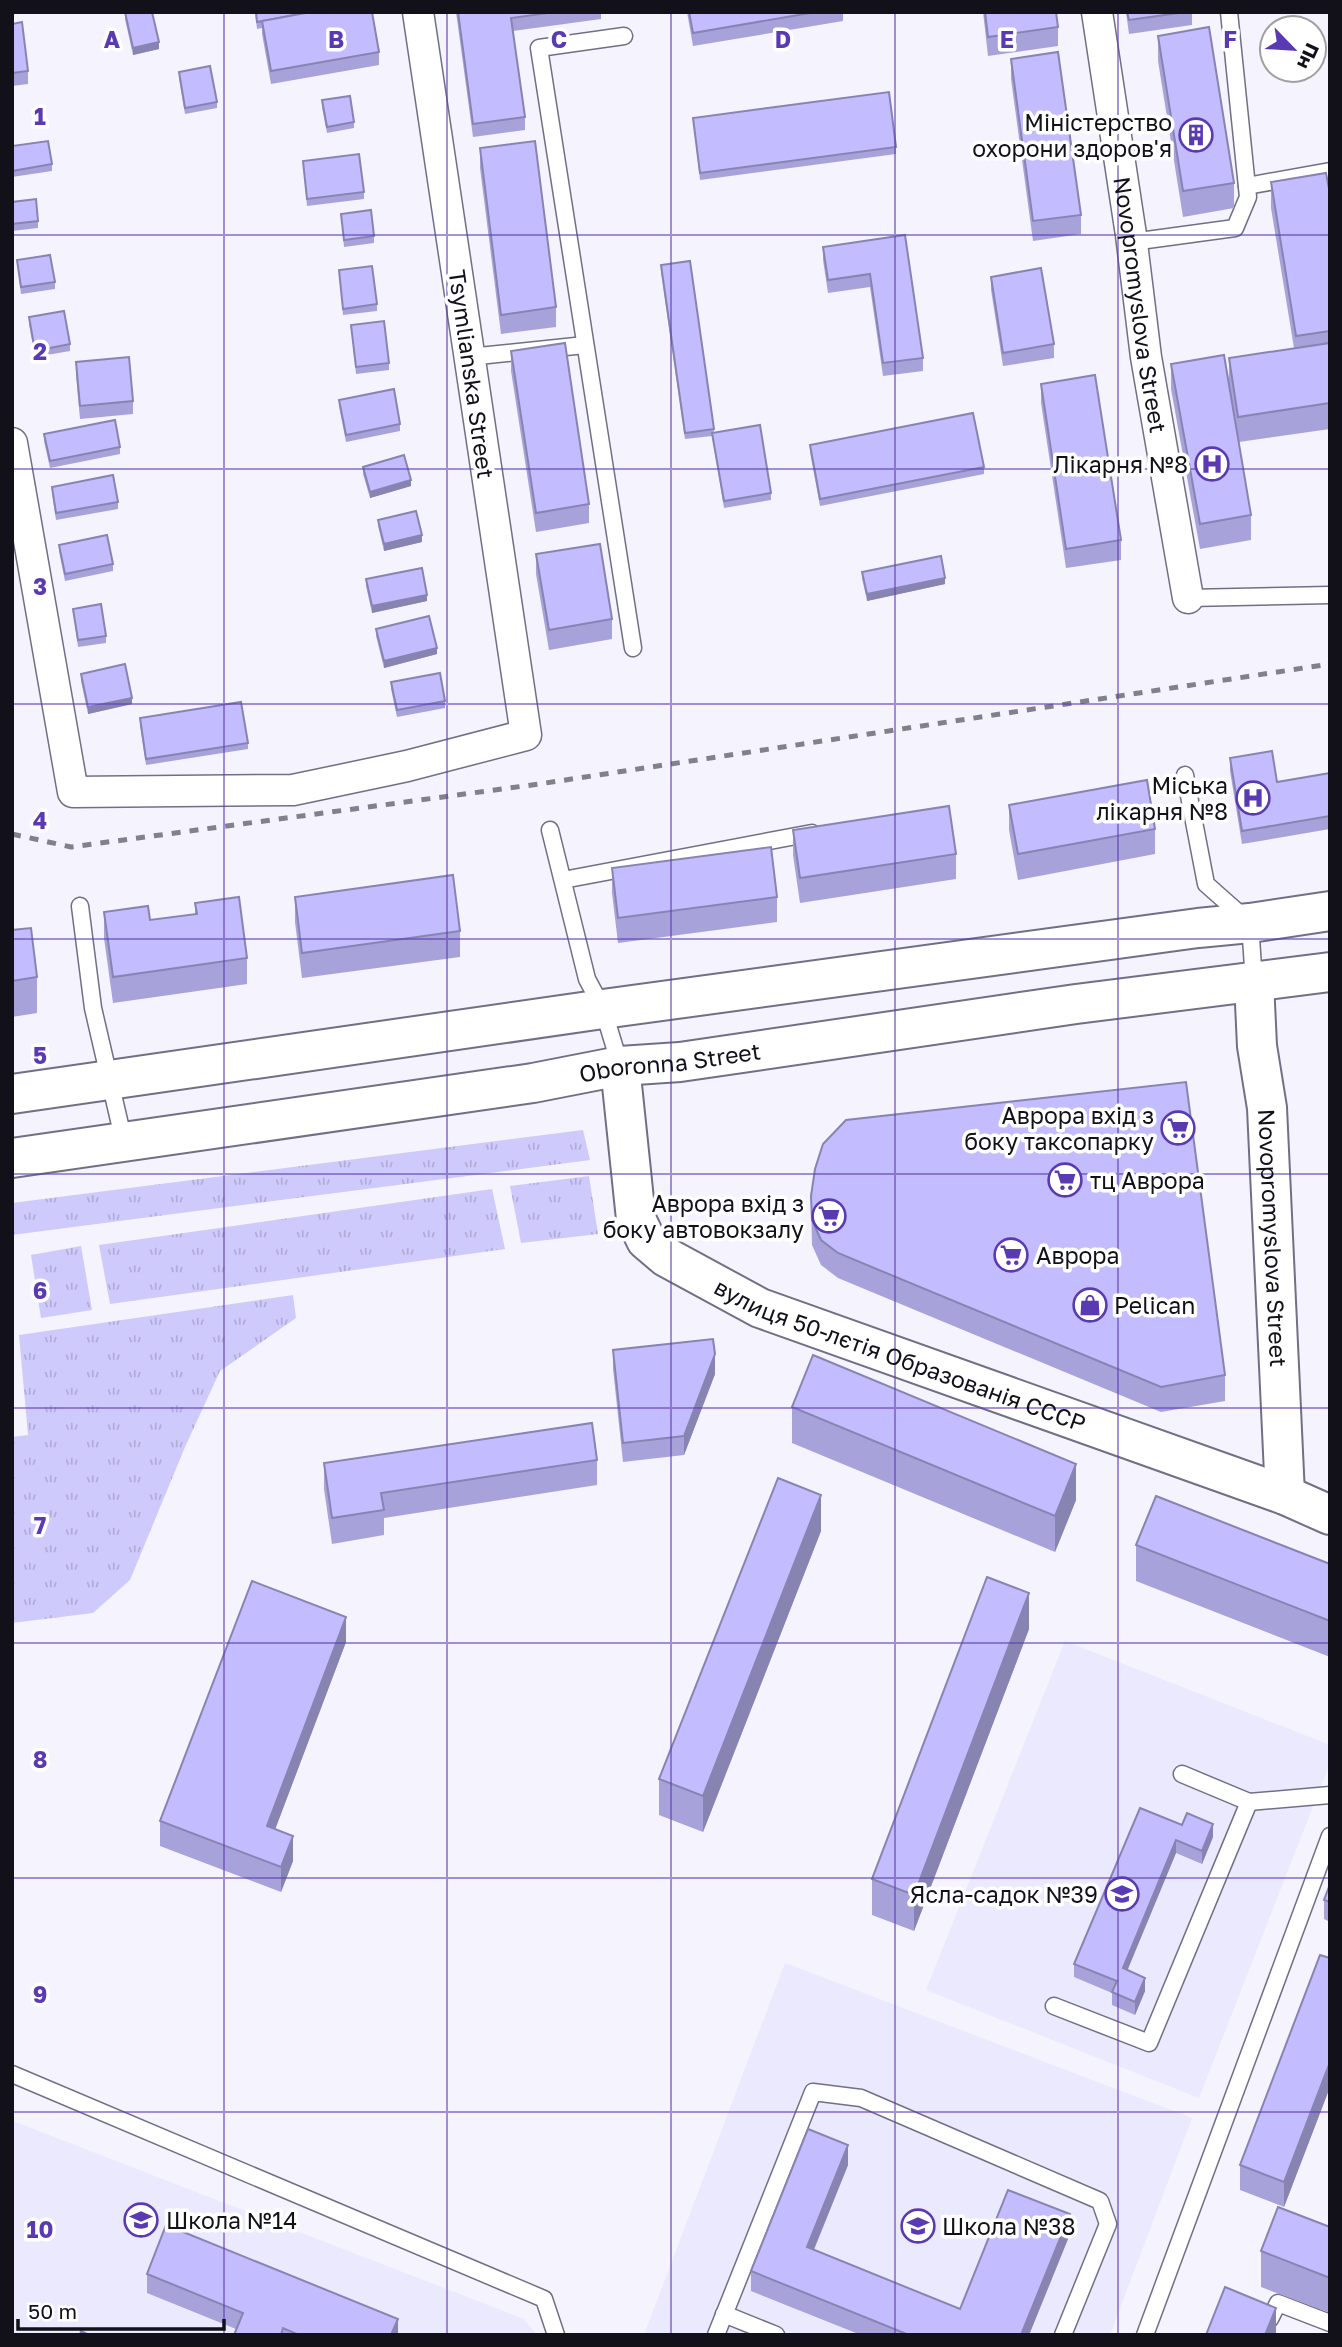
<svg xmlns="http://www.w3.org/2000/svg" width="1342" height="2347" viewBox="0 0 1342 2347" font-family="'Golos Text',sans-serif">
	<defs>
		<pattern id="grass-tufts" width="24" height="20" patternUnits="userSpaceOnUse" patternTransform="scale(1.75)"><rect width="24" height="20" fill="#cfcafc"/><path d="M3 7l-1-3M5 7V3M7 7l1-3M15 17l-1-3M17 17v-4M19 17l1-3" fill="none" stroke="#b1acd7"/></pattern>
	</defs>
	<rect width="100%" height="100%" fill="#f4f3fe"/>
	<g fill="#ebe9fe">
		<path d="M1065 1641 1330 1745V1763L1199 2098 926 1990Z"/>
		<path d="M785 1963 1192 2118 1110 2335H644Z"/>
		<path d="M13 2121 524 2319 537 2335H12Z"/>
	</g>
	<g fill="url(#grass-tufts)">
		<path d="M583 1130 590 1160 12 1235V1203Z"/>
		<path d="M589 1176 598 1234 521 1243 510 1186Z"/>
		<path d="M492 1189 505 1249 110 1304 99 1245Z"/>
		<path d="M81 1246 92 1310 41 1318 31 1255Z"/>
		<path d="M293 1295 296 1318 220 1371 185 1447 130 1580 93 1613 12 1623V1437L28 1435 19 1335Z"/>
	</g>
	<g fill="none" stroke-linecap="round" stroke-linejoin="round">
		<defs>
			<g id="lane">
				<path d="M624 36 539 48 633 648"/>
				<path d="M1247 186 1330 171"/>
				<path d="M1132 242 1235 228 1248 197 1229 12"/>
				<path d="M469 357 585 345"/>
				<path d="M1188 598 1330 595"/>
				<path d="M1185 775 1206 884 1250 923 1254 982"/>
				<path d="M550 830 587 979 603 1009 620 1065"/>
				<path d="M563 880 812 833"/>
				<path d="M80 906 93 1008 124 1142"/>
				<path d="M1249 1802 1330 1795"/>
				<path d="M1054 2006 1149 2043 1249 1802 1182 1774"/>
				<path d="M12 2074 544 2299 556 2335"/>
				<path d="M724 2314 776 2335"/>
				<path d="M1270 2319 1278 2303 1330 2323"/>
				<path d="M716 2335 813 2092 861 2098 1100 2201 1108 2224 1063 2335"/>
				<path d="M1145 2335 1330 1836"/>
			</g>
			<g id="street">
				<path id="s1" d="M1097 12 1131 235 1146 357 1188 598"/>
				<path d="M12 443 73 792 293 790 407 766 526 735 418 12"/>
			</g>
			<g id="secondary">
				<path id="s2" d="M1254 982 1257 1046 1267 1108 1285 1495"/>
				<path id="s3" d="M620 1066 636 1219 646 1240 666 1257 760 1308 1285 1495 1330 1515"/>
			</g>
			<g id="primary">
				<path d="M12 1094 603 1009 1198 928 1250 923 1330 911"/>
				<path id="s4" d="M12 1158 533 1083 620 1066 680 1062 1076 1004 1330 972"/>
			</g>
		</defs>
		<use href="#lane" stroke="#716f86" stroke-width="19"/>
		<use href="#street" stroke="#716f86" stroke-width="33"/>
		<use href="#secondary" stroke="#716f86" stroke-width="42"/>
		<use href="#primary" stroke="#716f86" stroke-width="42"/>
		<use href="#lane" stroke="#fff" stroke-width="16"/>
		<use href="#street" stroke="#fff" stroke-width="30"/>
		<use href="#secondary" stroke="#fff" stroke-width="38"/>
		<use href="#primary" stroke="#fff" stroke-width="38"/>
		<path stroke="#82818b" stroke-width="5" stroke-dasharray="9 9" stroke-linecap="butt" d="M12 834 71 847 539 784 1330 664"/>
	</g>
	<g fill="#a8a2db">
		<path d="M125 12 159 49 133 55 125 19Z"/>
		<path d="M255 12H372L379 52V65L271 84 262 34V28L257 29Z"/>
		<path d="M456 12H601V19L513 31 525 117V130L473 137Z"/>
		<path d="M687 12H843V21L693 46Z"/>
		<path d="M983 12H1056L1058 27V46L988 56Z"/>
		<path d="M1126 12H1192V25L1129 34Z"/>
		<path d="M12 24 28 71V84L12 86Z"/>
		<path d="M1158 36 1234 183V208L1183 217 1158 61Z"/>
		<path d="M1011 59 1081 215V234L1033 241 1011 79Z"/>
		<path d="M179 72 217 102V108L185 114 179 78Z"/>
		<path d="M322 100 354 122V128L327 133 322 107Z"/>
		<path d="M693 118 896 147V154L700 180Z"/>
		<path d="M12 146 52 164V171L12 177Z"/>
		<path d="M480 148 556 307V327L501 334 480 168Z"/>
		<path d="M303 161 364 192V199L307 206Z"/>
		<path d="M1271 182 1330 194V429L1239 442 1251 515V540L1200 549 1171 389V364L1229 384V358L1294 348 1271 208Z"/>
		<path d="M12 202 38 221V228L12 231Z"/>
		<path d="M341 214 374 236V243L344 247Z"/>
		<path d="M905 235 923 358V371L883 376 870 287 828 293 823 260V247Z"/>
		<path d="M17 260 55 282V289L21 294Z"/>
		<path d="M661 265 714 429V433L771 493V500L724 508 712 436 685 439 661 272Z"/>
		<path d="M339 270 377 304V311L343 315Z"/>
		<path d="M991 277 1054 344V358L1003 366 991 290Z"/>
		<path d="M29 317 70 344V351L35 357 29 324Z"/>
		<path d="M351 325 389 363V370L356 374Z"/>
		<path d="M511 351 589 504V523L536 532 511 371Z"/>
		<path d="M76 362 133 401V414L80 419 76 375Z"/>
		<path d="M1041 384 1121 540V560L1066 568 1041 403Z"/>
		<path d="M339 400 400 424V431L346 442 339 406Z"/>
		<path d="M44 434 120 447V454L50 468 44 441Z"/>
		<path d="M810 445 984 467V474L820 506 810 452Z"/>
		<path d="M363 467 411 486 370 498 363 474Z"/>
		<path d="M52 487 118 502V509L56 520 52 493Z"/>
		<path d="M378 520 422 542 384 551 378 526Z"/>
		<path d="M59 545 113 564V571L65 581 59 551Z"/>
		<path d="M536 554 612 619V639L549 650 536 574Z"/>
		<path d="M862 572 945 584 867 601 862 578Z"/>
		<path d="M366 579 427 601 372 613 366 586Z"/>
		<path d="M73 609 106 636V643L78 647Z"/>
		<path d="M376 629 437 654 384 668 376 636Z"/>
		<path d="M81 674 132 704 88 714 81 681Z"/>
		<path d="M391 682 445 701V708L397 717 391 689Z"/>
		<path d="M140 718 248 743V749L146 765 140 725Z"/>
		<path d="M1230 758 1277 782 1330 773V829L1242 844 1230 771Z"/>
		<path d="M1009 805 1155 829V854L1018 880 1009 830Z"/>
		<path d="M793 830 956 854V879L800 903 793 855Z"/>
		<path d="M612 868 777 897V922L618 943 612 893Z"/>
		<path d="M295 897 460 931V957L302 978 295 922Z"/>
		<path d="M195 903 247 958V984L113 1003 104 938V912L150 920 195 914Z"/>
		<path d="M12 930 37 977V1013L12 1017Z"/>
		<path d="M811 1196 1225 1375V1401L1161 1412 838 1278 821 1265 812 1245Z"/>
		<path d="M613 1350 715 1374 684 1455 623 1462 613 1369Z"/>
		<path d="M792 1407 1076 1500 1055 1552 792 1443Z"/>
		<path d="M597 1460V1485L384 1518V1535L332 1544 324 1489V1463Z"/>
		<path d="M821 1531 703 1832 659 1815V1779Z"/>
		<path d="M1136 1545 1330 1564V1657L1136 1581Z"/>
		<path d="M1029 1629 914 1931 872 1915V1879Z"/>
		<path d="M346 1642 275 1829 293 1861 281 1892 160 1846V1821Z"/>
		<path d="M1140 1808 1213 1837 1202 1864 1176 1853 1127 1970 1145 1991 1135 2015 1112 2005V1993L1074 1977V1964Z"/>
		<path d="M1330 1884V1922L1324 1919V1900Z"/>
		<path d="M1330 1958V2087L1284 2207 1240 2190V2165Z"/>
		<path d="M848 2165 814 2250 960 2309 1070 2234 1029 2335H861L751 2291V2271Z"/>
		<path d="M1330 2227V2313L1261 2287V2251Z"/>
		<path d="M147 2274 398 2335H234L236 2329 147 2293Z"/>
	</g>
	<g fill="#8884b2">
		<path d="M159 42V49L133 55V48Z"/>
		<path d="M411 480V486L370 498V492Z"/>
		<path d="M422 535V542L384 551V544Z"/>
		<path d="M945 578V584L867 601V594Z"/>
		<path d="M427 595V601L372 613V606Z"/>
		<path d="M437 648V654L384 668V661Z"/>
		<path d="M132 698V704L88 714V707Z"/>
		<path d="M715 1354V1374L684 1455V1436Z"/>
		<path d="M1076 1464V1500L1055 1552V1516Z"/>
		<path d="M821 1495V1531L703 1832V1796Z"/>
		<path d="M1029 1593V1629L914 1931V1895Z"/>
		<path d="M346 1617V1642L267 1851V1826Z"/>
		<path d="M1213 1824V1837L1202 1864V1851Z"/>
		<path d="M293 1836V1861L281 1892V1867Z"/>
		<path d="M1176 1840V1853L1123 1981V1968Z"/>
		<path d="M1145 1978V1991L1135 2015V2002Z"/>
		<path d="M1330 2062V2087L1284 2207V2182Z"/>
		<path d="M848 2145V2165L807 2266V2247Z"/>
		<path d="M1070 2214V2234L1029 2335H1021Z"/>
		<path d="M1276 2308V2333L1275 2335H1265Z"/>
		<path d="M398 2319V2335H391Z"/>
	</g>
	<g fill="#c3bcff" stroke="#8884b2" stroke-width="2">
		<path d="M125 12H152L159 42 133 48Z"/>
		<path d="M256 12H311L257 22Z"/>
		<path d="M311 12H372L379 52 271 71 262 21Z"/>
		<path d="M458 12H555L511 18 525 117 473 124Z"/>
		<path d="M689 12H816L693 33Z"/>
		<path d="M985 12H1056L1058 27 988 37Z"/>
		<path d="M1127 12H1186L1129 20Z"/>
		<path d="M22 22 28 71 12 73V24Z"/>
		<path d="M1209 27 1234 183 1183 191 1158 36Z"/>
		<path d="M1058 52 1081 215 1033 221 1011 59Z"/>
		<path d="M210 66 217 102 185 108 179 72Z"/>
		<path d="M889 92 896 147 700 173 693 118Z"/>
		<path d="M350 96 354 122 327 127 322 100Z"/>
		<path d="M48 141 52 164 12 171V146Z"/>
		<path d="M535 141 556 307 501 315 480 148Z"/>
		<path d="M359 154 364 192 307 199 303 161Z"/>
		<path d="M1326 173 1330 194V331L1296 336 1271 182Z"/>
		<path d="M36 199 38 221 12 224V202Z"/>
		<path d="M371 210 374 236 344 240 341 214Z"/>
		<path d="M905 235 923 358 883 363 870 274 828 280 823 247Z"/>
		<path d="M50 255 55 282 21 287 17 260Z"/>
		<path d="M690 261 714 429 685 433 661 265Z"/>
		<path d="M372 266 377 304 343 309 339 270Z"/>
		<path d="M1041 268 1054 344 1003 353 991 277Z"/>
		<path d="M64 311 70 344 35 351 29 317Z"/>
		<path d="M384 321 389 363 356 367 351 325Z"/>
		<path d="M565 343 589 504 536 513 511 351Z"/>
		<path d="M1330 343V403L1238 417 1229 358Z"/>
		<path d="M1224 355 1251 515 1200 524 1171 364Z"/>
		<path d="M129 357 133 401 80 406 76 362Z"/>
		<path d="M1095 375 1121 540 1066 549 1041 384Z"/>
		<path d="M394 389 400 424 346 435 339 400Z"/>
		<path d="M973 413 984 467 820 499 810 445Z"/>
		<path d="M115 420 120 447 50 461 44 434Z"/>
		<path d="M760 425 771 493 724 501 712 433Z"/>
		<path d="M404 455 411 480 370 492 363 467Z"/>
		<path d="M113 475 118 502 56 513 52 487Z"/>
		<path d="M416 511 422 535 384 544 378 520Z"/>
		<path d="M107 535 113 564 65 574 59 545Z"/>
		<path d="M600 544 612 619 549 630 536 554Z"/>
		<path d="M941 556 945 578 867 594 862 572Z"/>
		<path d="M422 568 427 595 372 606 366 579Z"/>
		<path d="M101 604 106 636 78 640 73 609Z"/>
		<path d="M429 616 437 648 384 661 376 629Z"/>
		<path d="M125 664 132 698 88 707 81 674Z"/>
		<path d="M440 673 445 701 397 710 391 682Z"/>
		<path d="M241 702 248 743 146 759 140 718Z"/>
		<path d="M1272 751 1277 782 1330 773V816L1242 831 1230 758Z"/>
		<path d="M1147 780 1155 829 1018 854 1009 805Z"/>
		<path d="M949 806 956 854 800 878 793 830Z"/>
		<path d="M771 847 777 897 618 918 612 868Z"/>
		<path d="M453 875 460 931 302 953 295 897Z"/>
		<path d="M239 897 247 958 113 977 104 912 148 906 150 920 197 914 195 903Z"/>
		<path d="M31 928 37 977 12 981V930Z"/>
		<path d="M1186 1082 1225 1375 1161 1387 838 1253 821 1240 812 1220 811 1196 815 1169 823 1144 846 1120Z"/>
		<path d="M713 1339 715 1354 684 1436 623 1443 613 1350Z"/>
		<path d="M813 1355 1076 1464 1055 1516 792 1407Z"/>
		<path d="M592 1423 597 1460 381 1493 384 1510 332 1518 324 1463Z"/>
		<path d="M778 1478 821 1495 703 1796 659 1779Z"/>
		<path d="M1156 1496 1330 1564V1621L1136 1545Z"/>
		<path d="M987 1577 1029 1593 914 1895 872 1879Z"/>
		<path d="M252 1581 346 1617 267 1826 293 1836 281 1867 160 1821Z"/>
		<path d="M1140 1808 1182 1825 1187 1813 1213 1824 1202 1851 1176 1840 1123 1968 1145 1978 1135 2002 1112 1992 1117 1981 1074 1964Z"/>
		<path d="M1330 1884V1902L1324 1900Z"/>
		<path d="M1320 1955 1330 1958V2062L1284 2182 1240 2165Z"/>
		<path d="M808 2129 848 2145 807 2247 960 2309 1008 2190 1070 2214 1021 2335H909L751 2271Z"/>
		<path d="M1278 2207 1330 2227V2278L1261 2251Z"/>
		<path d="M166 2225 398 2319 391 2335H299L283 2328 281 2335H234L243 2313 147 2274Z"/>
		<path d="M1225 2287 1276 2308 1265 2335H1206Z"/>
		<path d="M81 2331 89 2335H80Z"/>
	</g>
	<path fill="none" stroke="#5a3ab3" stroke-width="2" stroke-opacity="0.55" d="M224 12V2335M447 12V2335M671 12V2335M895 12V2335M1118 12V2335M12 235H1330M12 469H1330M12 704H1330M12 939H1330M12 1174H1330M12 1408H1330M12 1643H1330M12 1878H1330M12 2112H1330"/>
	<defs>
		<symbol id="building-ring" viewBox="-11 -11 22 22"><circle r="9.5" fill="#fff" stroke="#5a3ab3" stroke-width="1.5"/><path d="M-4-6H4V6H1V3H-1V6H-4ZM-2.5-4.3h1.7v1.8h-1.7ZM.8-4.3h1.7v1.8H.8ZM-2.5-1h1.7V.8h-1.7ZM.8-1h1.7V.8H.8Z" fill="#5a3ab3"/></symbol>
		<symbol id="hospital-ring" viewBox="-11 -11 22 22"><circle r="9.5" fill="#fff" stroke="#5a3ab3" stroke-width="1.5"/><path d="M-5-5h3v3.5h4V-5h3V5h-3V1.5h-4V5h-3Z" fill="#5a3ab3"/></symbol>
		<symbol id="supermarket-ring" viewBox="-11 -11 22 22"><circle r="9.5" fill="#fff" stroke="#5a3ab3" stroke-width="1.5"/><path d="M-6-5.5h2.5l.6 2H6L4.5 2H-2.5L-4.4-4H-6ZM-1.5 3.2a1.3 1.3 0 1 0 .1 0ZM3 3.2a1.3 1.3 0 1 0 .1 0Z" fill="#5a3ab3"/></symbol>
		<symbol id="shop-ring" viewBox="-11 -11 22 22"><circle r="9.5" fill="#fff" stroke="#5a3ab3" stroke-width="1.5"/><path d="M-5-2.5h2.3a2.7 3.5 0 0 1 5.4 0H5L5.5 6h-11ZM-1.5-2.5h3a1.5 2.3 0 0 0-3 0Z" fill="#5a3ab3"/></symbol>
		<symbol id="school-ring" viewBox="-11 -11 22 22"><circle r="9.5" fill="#fff" stroke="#5a3ab3" stroke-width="1.5"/><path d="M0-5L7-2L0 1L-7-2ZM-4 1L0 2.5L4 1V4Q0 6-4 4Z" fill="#5a3ab3"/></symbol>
	</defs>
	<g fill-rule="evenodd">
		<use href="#building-ring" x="1177" y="116" width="38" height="38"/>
		<use href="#hospital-ring" x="1193" y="445" width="38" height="38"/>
		<use href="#hospital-ring" x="1234" y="779" width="38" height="38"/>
		<use href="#supermarket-ring" x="1159" y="1109" width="38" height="38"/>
		<use href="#supermarket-ring" x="1046" y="1161" width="38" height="38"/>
		<use href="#supermarket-ring" x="810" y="1197" width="38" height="38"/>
		<use href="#supermarket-ring" x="992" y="1236" width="38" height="38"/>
		<use href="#shop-ring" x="1071" y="1286" width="38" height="38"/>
		<use href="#school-ring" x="1103" y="1875" width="38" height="38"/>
		<use href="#school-ring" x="122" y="2201" width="38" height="38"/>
		<use href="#school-ring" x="899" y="2207" width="38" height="38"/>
	</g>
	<g text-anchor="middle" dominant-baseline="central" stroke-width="7" stroke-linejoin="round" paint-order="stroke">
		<g font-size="23" fill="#12111a" stroke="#fff" text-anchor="end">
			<text x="1172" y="122">Міністерство<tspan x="1172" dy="26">охорони здоров'я</tspan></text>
			<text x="1188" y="464">Лікарня №8</text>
			<text x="1228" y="785">Міська<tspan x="1228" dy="26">лікарня №8</tspan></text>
			<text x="1154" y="1115">Аврора вхід з<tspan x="1154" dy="26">боку таксопарку</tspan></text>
			<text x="1090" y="1180" text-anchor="start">тц Аврора</text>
			<text x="804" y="1203">Аврора вхід з<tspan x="804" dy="26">боку автовокзалу</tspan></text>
			<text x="1036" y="1255" text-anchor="start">Аврора</text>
			<text x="1114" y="1305" text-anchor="start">Pelican</text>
			<text x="1098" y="1894">Ясла-садок №39</text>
			<text x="166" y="2220" text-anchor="start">Школа №14</text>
			<text x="942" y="2226" text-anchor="start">Школа №38</text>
		</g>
		<g font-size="23" fill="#12111a" stroke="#fff">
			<text stroke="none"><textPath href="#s1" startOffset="296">Novopromyslova Street</textPath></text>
			<text transform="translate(472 374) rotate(82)">Tsymlianska Street</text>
			<text stroke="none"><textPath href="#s4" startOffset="665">Oboronna Street</textPath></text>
			<text stroke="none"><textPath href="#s2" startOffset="257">Novopromyslova Street</textPath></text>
			<text stroke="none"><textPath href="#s3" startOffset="458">вулиця 50-лєтія Образованія СССР</textPath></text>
		</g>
	</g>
	<g font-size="23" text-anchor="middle" font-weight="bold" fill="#5a3ab3" stroke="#fff" stroke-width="7" stroke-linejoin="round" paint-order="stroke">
		<text x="112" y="48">A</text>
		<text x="336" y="48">B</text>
		<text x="559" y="48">C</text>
		<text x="783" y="48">D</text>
		<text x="1007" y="48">E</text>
		<text x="1230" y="48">F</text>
		<text x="40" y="125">1</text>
		<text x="40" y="360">2</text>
		<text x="40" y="595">3</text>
		<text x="40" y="829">4</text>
		<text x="40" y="1064">5</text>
		<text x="40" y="1299">6</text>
		<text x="40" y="1534">7</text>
		<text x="40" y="1768">8</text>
		<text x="40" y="2003">9</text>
		<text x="40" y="2238">10</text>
	</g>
	<rect width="1342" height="2347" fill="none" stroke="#12111a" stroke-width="28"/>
	<g transform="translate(1293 49) rotate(115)"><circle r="33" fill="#ffffff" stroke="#a0a0a3" stroke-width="2"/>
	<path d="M0-5L12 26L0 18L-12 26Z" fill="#5a3ab3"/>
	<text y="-10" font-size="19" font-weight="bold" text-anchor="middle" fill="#12111a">Пн</text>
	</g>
	<path d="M18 2319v10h206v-10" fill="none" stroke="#12111a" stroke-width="3.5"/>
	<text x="28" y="2319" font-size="21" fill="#12111a" stroke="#ffffff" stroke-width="5" paint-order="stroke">50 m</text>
</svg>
